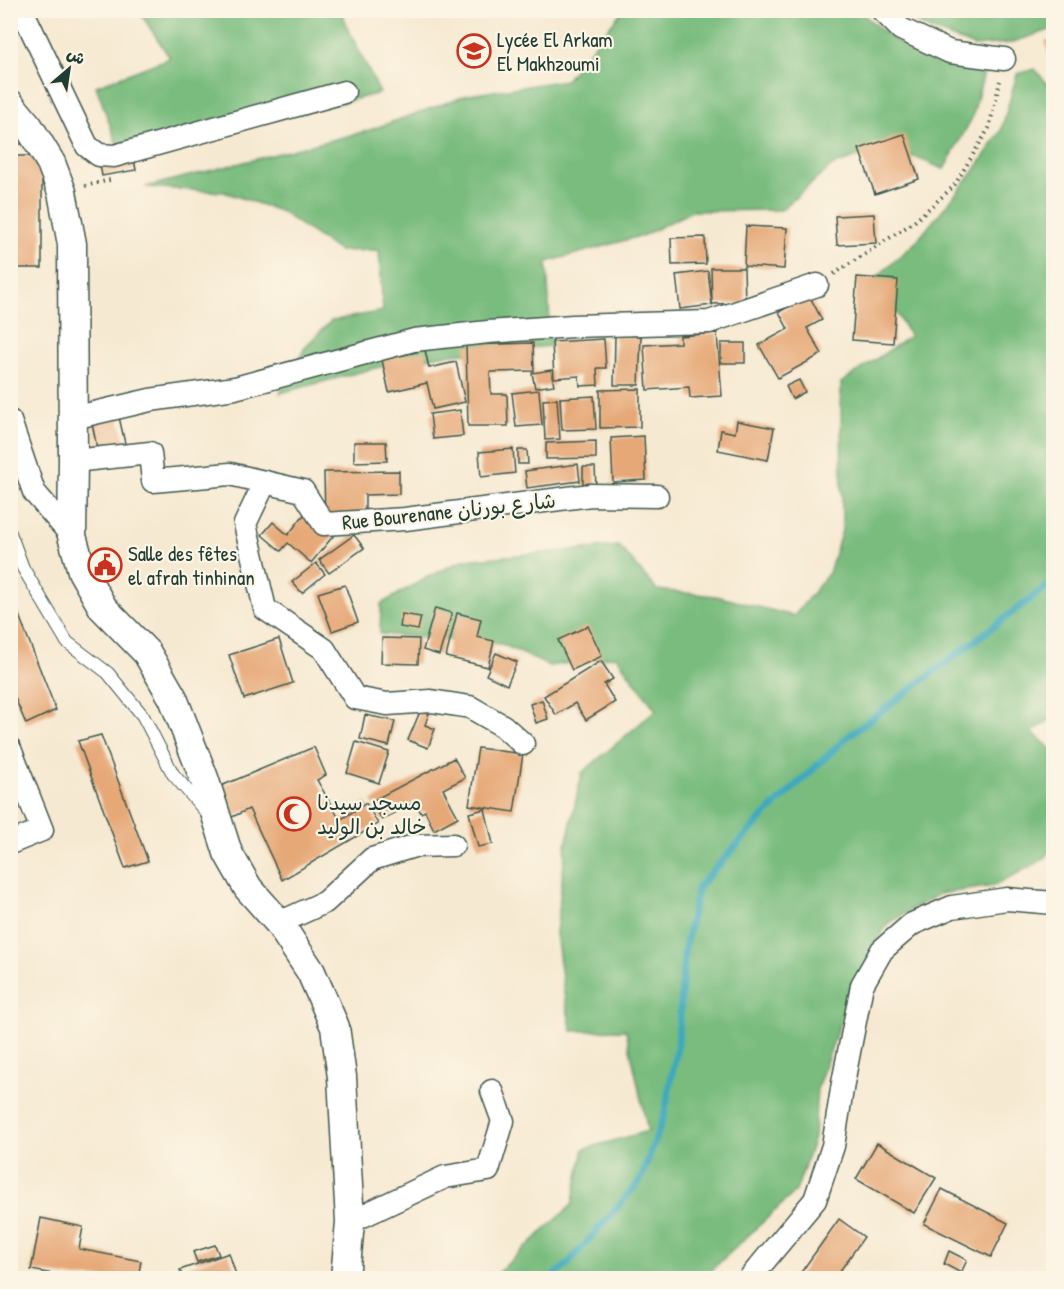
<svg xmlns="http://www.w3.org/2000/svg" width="1064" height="1289" viewBox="0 0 1064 1289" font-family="'Patrick Hand','Playpen Sans Arabic',sans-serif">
	<rect width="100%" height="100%" fill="#fcf5e5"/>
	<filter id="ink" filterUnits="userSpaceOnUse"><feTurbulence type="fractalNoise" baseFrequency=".0167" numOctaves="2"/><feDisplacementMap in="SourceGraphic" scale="12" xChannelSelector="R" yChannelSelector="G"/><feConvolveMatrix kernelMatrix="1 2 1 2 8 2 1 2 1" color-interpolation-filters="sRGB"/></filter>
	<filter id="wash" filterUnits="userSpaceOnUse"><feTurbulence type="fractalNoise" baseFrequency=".008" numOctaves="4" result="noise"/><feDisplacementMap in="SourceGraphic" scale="24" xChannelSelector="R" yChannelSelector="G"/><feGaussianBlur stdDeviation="1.35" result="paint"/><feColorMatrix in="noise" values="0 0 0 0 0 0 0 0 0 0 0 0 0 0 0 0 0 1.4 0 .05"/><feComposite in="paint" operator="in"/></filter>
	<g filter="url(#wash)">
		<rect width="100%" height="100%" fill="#f6e9d1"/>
		<g fill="#79bc7e" stroke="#4c7c59" stroke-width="1.5">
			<path d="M343 10 345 23 380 93 122 158 96 86 170 58 139 11Z"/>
			<path d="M622 11H859L892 39 932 58 986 65 972 118 944 169 890 147 833 165 781 210 692 211 644 235 547 262 551 346 441 355 375 368 280 393 306 346 331 321 383 311 379 250 339 251 280 211 224 192 145 187 367 131 468 95 566 80Z"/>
			<path d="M896 11H1053V29L1010 43 974 46 929 29Z"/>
			<path d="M1035 69 1054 93V717L1032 732 1053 751V844L1044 859 994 886 939 894 888 923 853 985 817 1089 814 1138 796 1191 703 1278H492L572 1205 584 1149 648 1131 626 1030 572 1031 565 1000 556 933 566 845 582 773 656 710 616 656 549 666 502 644 380 634 381 604 426 578 463 560 619 546 657 590 716 596 794 616 829 573 842 530 841 383 910 336 876 278 916 242 973 173 1001 131 1017 74Z"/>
		</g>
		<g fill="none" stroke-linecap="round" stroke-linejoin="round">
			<path stroke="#3da9bc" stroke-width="7" d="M552 1278 565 1267 640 1181 664 1116 678 1043 684 953 698 887 764 816 846 738 1054 581"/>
		</g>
		<g id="blocks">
			<g fill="#e6a877">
				<path d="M1054 39V71H1053L1045 41Z"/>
				<path d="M10 119 22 120V144H10Z"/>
				<path d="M904 134 919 179 875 194 859 149Z"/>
				<path d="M133 153 136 170 102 176 99 159Z"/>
				<rect x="10" y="156" width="32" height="112"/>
				<path d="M874 214 876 243 837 245 835 216Z"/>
				<path d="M746 226 787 228 784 269 744 266Z"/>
				<path d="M705 237 706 264 672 265 671 238Z"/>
				<path d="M711 268H744L745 303 712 304Z"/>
				<path d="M708 271 712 305 680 309 676 275Z"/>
				<path d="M857 277 898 280 893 343 852 340Z"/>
				<path d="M809 295 822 320 807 328 822 354 778 378 759 345 788 329 779 312Z"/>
				<path d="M717 333 722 396 690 398 689 387 647 390 644 345 680 343V336Z"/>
				<path d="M615 335 641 336 639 385H614Z"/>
				<path d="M604 339 606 368H597L598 385 580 386 579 376 554 378 552 342Z"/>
				<path d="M533 343 534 371 490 372 491 394H507L508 426H468L466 345Z"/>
				<rect x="721" y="343" width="24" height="20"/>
				<path d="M425 350 429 368 456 362 465 402 433 409 427 383 389 392 382 360Z"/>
				<path d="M551 370 554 385 535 388 532 373Z"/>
				<path d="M799 380 805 392 792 399 786 386Z"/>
				<path d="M640 389V427L600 428V390Z"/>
				<path d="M539 390 542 425 516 427 512 393Z"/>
				<path d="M594 396 596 429 562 430 560 398Z"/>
				<path d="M557 399 560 439 545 440 543 400Z"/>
				<path d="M460 410 463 436 433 439 430 414Z"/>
				<path d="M119 417 127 452 99 458 92 423Z"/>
				<path d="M737 421 774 428 768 460 718 450 721 430 735 433Z"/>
				<path d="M644 436 646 480 613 482 611 438Z"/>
				<path d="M596 441V458L546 459V443Z"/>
				<path d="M354 442H386L387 461 354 462Z"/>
				<path d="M513 449 515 473 481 477 479 452Z"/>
				<path d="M518 450H527L528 464H518Z"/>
				<path d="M578 464 580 481 527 488 525 471Z"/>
				<path d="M583 467H595L596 487 583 488Z"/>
				<path d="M399 471V494L365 495V517H325L324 472Z"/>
				<path d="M306 512 334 535 311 563 288 543 281 551 262 535 273 522 288 535Z"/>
				<path d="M354 535 364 548 329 573 319 560Z"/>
				<path d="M316 563 325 574 302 593 292 582Z"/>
				<path d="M345 585 358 622 332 631 318 593Z"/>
				<path d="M11 595 56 710 26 724 10 686Z"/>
				<path d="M435 608 452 613 439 655 423 650Z"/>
				<path d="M457 613 481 619 477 637 494 641 488 667 446 657Z"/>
				<path d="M402 614 421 617 418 630 400 627Z"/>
				<path d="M588 626 602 656 572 670 558 640Z"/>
				<path d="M382 638 419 639 418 664 381 663Z"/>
				<path d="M279 639 293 683 244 699 229 655Z"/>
				<path d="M496 653 517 662 507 685 486 675Z"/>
				<path d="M601 661 613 679 604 684 615 702 586 720 575 703 556 715 544 696Z"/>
				<path d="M542 700 548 719 536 723 530 704Z"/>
				<path d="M422 707 430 710 425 725 435 729 428 748 408 740Z"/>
				<path d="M365 715 395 721 389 746 360 739Z"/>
				<path d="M101 735 148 861 125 868 78 741Z"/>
				<path d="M356 742 389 752 379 783 347 773Z"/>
				<path d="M314 747 326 775 317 780 340 820 366 803 378 824 282 880 249 809 230 818 221 786Z"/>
				<path d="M478 748 523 754 514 812 469 805Z"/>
				<path d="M454 758 465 778 443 789 458 817 434 830 425 811 421 813 415 802 382 820 372 801Z"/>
				<path d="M485 809 493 844 478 847 469 813Z"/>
				<path d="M877 1143 936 1178 914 1213 856 1179Z"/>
				<path d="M942 1189 1008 1223 991 1257 924 1224Z"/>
				<path d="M41 1218 83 1227 79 1249 141 1261 138 1278H76L31 1270Z"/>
				<path d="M839 1219 864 1237 835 1278H797Z"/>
				<path d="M215 1245 219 1255 197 1262 193 1252Z"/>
				<path d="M949 1251 967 1260 961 1273 944 1264Z"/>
				<path d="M229 1253 237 1278H183L180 1270Z"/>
			</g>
		</g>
	</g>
	<g filter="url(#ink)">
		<use href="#blocks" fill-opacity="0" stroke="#3f574c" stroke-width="1.5"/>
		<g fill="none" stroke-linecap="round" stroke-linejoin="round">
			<defs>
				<path id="service" d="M10 533 23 568 67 642 108 673 143 716 173 774 206 812"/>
				<g id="minor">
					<path d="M22 10 87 146 99 155 114 156 344 92"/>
					<path d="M882 10 901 29 950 52 1004 59"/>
					<path d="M73 418 150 400 235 388 414 340 488 332 573 326 709 322 817 285"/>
					<path d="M10 421 34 492 72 536"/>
					<path d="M73 461 150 453 153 481 230 474 303 491 324 524 405 519 591 495 657 496"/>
					<path d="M265 482 245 524 265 609 324 649 355 698 387 704 431 701 470 707 503 726 523 744"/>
					<path d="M10 749 42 830 10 843"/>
					<path d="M279 923 325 902 372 859 414 846 453 845"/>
					<path d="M350 1222 445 1177 488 1170 503 1121 492 1091"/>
					<path d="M750 1278 815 1200 833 1146 843 1083 862 985 882 950 912 924 952 907 1007 899 1054 903"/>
				</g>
				<path id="tertiary" d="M10 104 29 127 51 163 62 192 72 244 73 461 72 536 82 571 103 608 147 653 173 698 204 778 228 853 248 888 279 923 311 972 335 1027 342 1077 350 1222 345 1278"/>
			</defs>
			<use href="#service" stroke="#3f574c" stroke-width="14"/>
			<use href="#minor" stroke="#3f574c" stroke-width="25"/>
			<use href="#tertiary" stroke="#3f574c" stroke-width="31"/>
			<g stroke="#3f574c" stroke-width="4" stroke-dasharray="1.5 4.5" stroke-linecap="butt">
				<path d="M85 186 110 180"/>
				<path d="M834 274 914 222 954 186 989 128 1000 81"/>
			</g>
			<use href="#service" stroke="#fff" stroke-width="12"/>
			<use href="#minor" stroke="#fff" stroke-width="22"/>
			<use href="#tertiary" stroke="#fff" stroke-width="28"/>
		</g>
	</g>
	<defs>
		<symbol id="school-ring" viewBox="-11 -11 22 22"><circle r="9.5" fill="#fcf5e5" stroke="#c8321e" stroke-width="1.5"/><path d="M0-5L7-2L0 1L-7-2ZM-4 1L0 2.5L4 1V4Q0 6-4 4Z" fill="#c8321e"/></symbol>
		<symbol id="civic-ring" viewBox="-11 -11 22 22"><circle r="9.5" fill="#fcf5e5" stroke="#c8321e" stroke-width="1.5"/><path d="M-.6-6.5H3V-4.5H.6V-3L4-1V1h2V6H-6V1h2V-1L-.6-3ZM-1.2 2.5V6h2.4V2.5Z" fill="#c8321e"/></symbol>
		<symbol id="mosque-ring" viewBox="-11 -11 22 22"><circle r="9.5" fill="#fcf5e5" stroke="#c8321e" stroke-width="1.5"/><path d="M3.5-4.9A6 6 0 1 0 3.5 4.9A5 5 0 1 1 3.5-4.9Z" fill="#c8321e"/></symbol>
	</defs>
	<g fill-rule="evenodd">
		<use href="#school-ring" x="455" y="32" width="38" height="38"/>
		<use href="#civic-ring" x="86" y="546" width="38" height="38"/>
		<use href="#mosque-ring" x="275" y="795" width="38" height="38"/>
	</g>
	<g text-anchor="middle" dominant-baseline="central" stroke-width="4.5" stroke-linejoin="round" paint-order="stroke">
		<g font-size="21" fill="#1f3d34" stroke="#fcf5e5" text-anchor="start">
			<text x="497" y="39">Lycée El Arkam<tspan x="497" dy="24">El Makhzoumi</tspan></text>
			<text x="128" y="553">Salle des fêtes<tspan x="128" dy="24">el afrah tinhinan</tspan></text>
			<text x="317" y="802">مسجد سيدنا<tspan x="317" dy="24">خالد بن الوليد</tspan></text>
		</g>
		<g font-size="21" fill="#1f3d34" stroke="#fcf5e5">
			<text transform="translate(449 511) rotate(-6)">Rue Bourenane شارع بورنان</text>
		</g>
	</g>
	<rect width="1064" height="1289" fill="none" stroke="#fcf5e5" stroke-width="36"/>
	<g transform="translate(69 69) rotate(29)" stroke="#fcf5e5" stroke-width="4.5" paint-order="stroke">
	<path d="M0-4.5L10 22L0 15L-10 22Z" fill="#1f3d34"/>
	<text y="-9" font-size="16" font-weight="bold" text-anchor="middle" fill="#1f3d34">ش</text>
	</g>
</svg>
